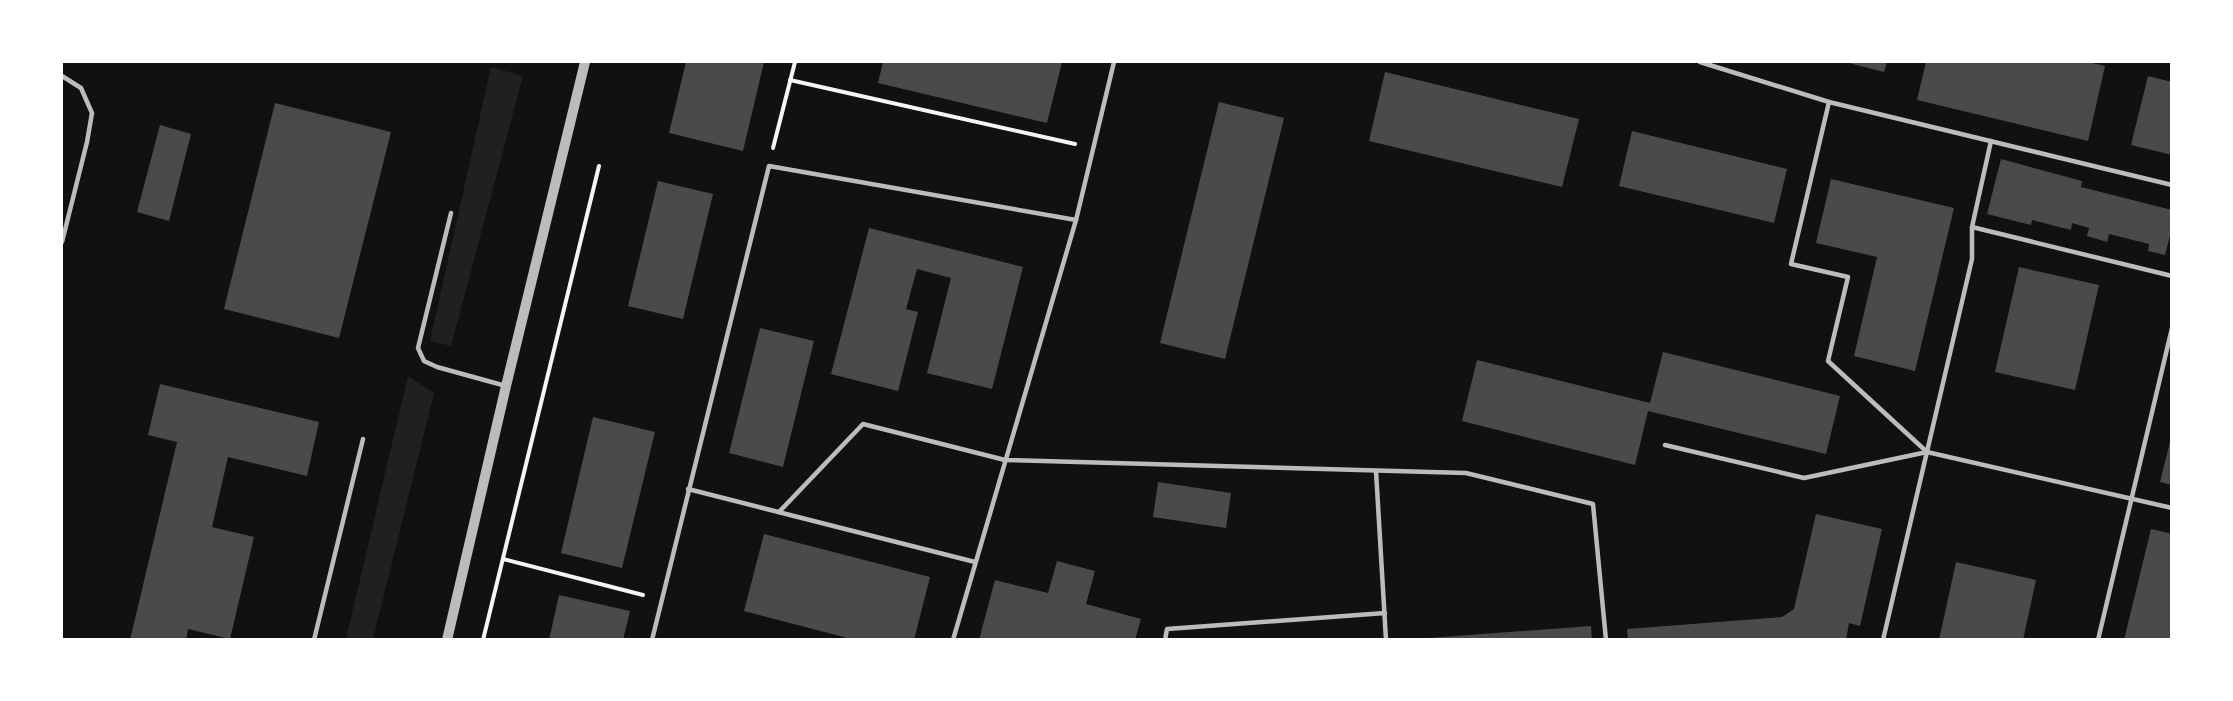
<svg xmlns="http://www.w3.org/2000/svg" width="2233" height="701" viewBox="0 0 2233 701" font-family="'Source Sans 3',sans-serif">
	<rect width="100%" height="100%" fill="#111"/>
	<g fill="#202020">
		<path d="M491 67 523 76 451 346 430 341Z"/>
		<path d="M408 376 434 393 373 639H346Z"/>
	</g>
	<g fill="#4a4a4a">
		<path d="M686 62H764L743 151 669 133Z"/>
		<path d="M883 62H1062L1047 123 878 83Z"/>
		<path d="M1845 62H1887L1884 72Z"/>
		<path d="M1926 62H2088L2105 66 2088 141 1917 100Z"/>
		<path d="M1385 72 1579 119 1562 187 1369 141Z"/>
		<path d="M2148 76 2172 82V155L2131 145Z"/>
		<path d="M1219 102 1284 118 1225 359 1160 343Z"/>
		<path d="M275 103 391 132 339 338 224 309Z"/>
		<path d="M160 125 191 134 169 221 137 212Z"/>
		<path d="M1632 131 1787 169 1774 223 1619 186Z"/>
		<path d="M2001 159 2082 181 2081 187 2172 210V228L2165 255 2148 251 2149 244 2109 234 2107 242 2087 236 2089 228 2072 223 2071 230 2032 220 2031 225 1987 214Z"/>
		<path d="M1831 179 1954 208 1915 371 1854 356 1877 257 1816 243Z"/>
		<path d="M658 181 713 194 683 319 628 306Z"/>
		<path d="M869 228 1023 267 992 389 927 373 951 278 917 269 906 309 918 312 898 391 831 374Z"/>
		<path d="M2019 267 2099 285 2075 390 1995 372Z"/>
		<path d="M760 328 814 341 783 467 729 453Z"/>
		<path d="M1663 352 1840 396 1826 454 1648 411 1635 465 1462 421 1477 360 1650 403Z"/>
		<path d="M160 384 319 422 307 476 228 457 212 527 254 537 230 639 188 629 186 640H130L177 442 148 435Z"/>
		<path d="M593 417 655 432 622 568 561 553Z"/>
		<path d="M2171 438H2172V485L2160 482Z"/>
		<path d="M1158 482 1231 493 1226 528 1153 517Z"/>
		<path d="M1816 514 1882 529 1860 626 1849 623 1846 640H1628L1627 629 1782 617 1794 609Z"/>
		<path d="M2151 529 2172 534V640H2124Z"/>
		<path d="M764 534 930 577 914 640H855L744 611Z"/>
		<path d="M1057 561 1095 571 1086 604 1141 619 1135 640H979L995 580 1048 593Z"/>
		<path d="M1956 562 2036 580 2023 640H1939Z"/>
		<path d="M559 595 630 611 623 640H549Z"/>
		<path d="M1591 626 1592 640H1429V638Z"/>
	</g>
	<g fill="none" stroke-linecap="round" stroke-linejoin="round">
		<g stroke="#f5f5f5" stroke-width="4">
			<path d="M790 80 1075 144"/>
			<path d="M773 148 795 62"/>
			<path d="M503 559 643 595"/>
			<path d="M483 640 599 166"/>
		</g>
		<g stroke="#bcbcbc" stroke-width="4.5">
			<path d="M1700 62 1829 102 2172 185"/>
			<path d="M62 76 81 88 92 113 87 142 62 242"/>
			<path d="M1829 102 1791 264 1848 277 1828 361 1927 452"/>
			<path d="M451 213 418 348 424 361 437 367 506 386"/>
			<path d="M1972 227 2172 276"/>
			<path d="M1665 445 1804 478 1927 452 2172 508"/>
			<path d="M1376 471 1386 640"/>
			<path d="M688 489 975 562"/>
			<path d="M779 512 863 424 1005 460 1466 473 1593 504 1606 640"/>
			<path d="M314 640 363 439"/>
			<path d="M652 640 769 166 1076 220"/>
			<path d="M953 640 1076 220 1114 62"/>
			<path d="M1165 640 1167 629 1385 613"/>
			<path d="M1883 640 1972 259V227L1991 141"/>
			<path d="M2098 640 2172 328"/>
		</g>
		<path stroke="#bcbcbc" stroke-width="10" d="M447 640 506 386 585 62"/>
	</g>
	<rect width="2233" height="701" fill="none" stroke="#ffffff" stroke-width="126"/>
</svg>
